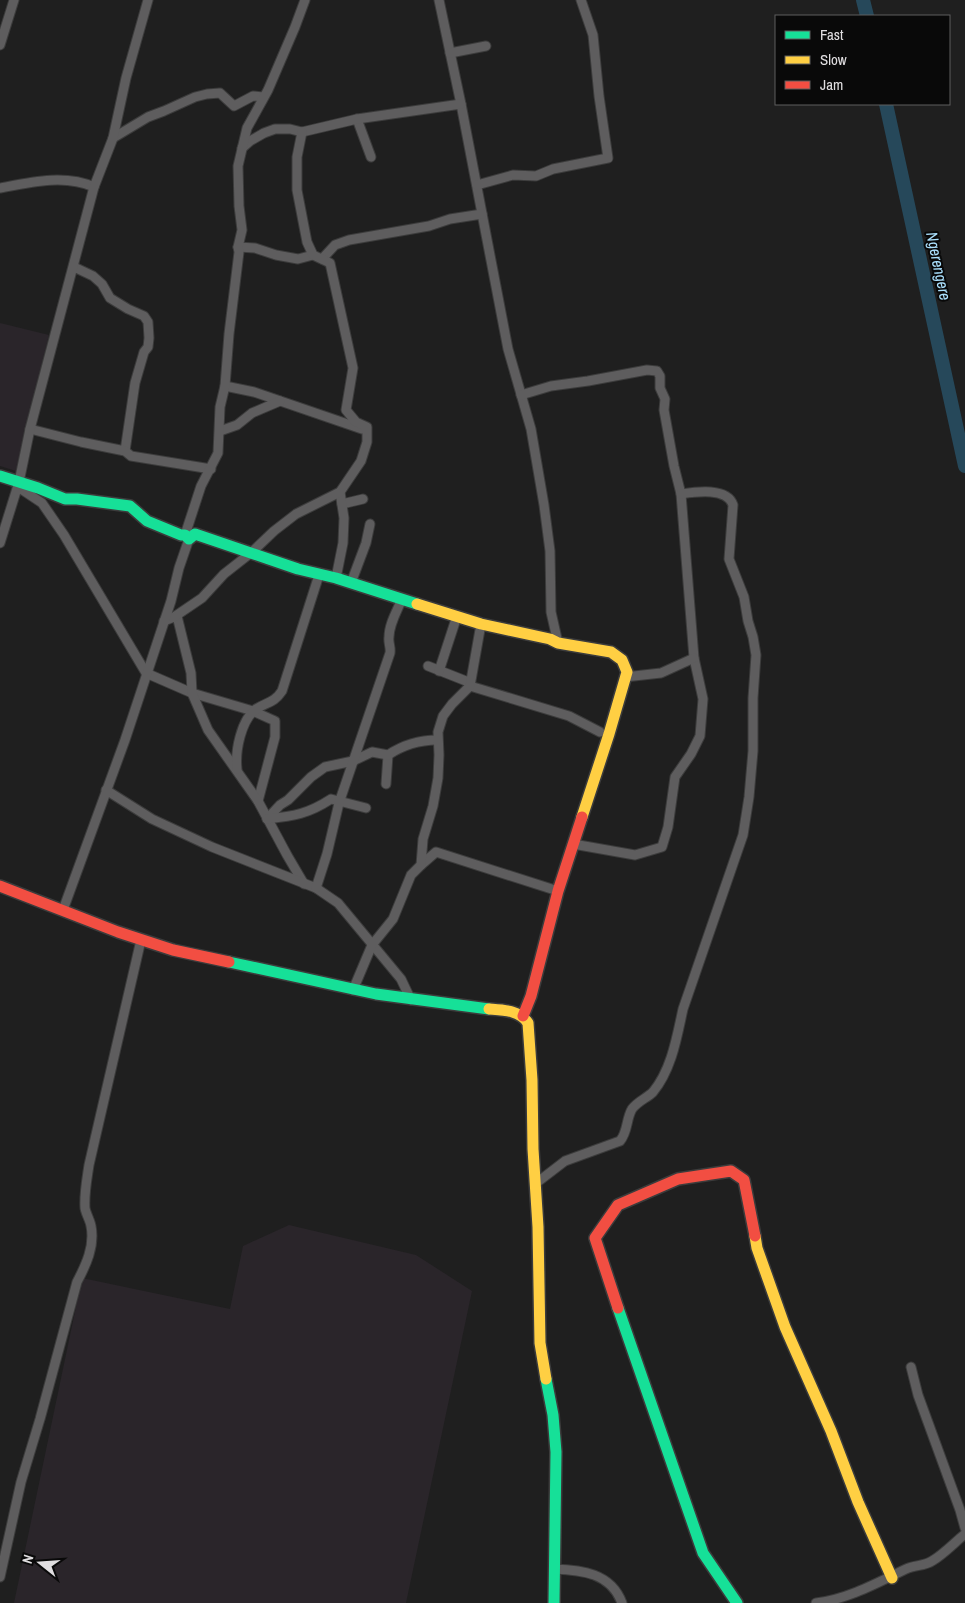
<svg xmlns="http://www.w3.org/2000/svg" width="965" height="1603" viewBox="0 0 965 1603" font-family="'Archivo Narrow',sans-serif">
	<rect width="100%" height="100%" fill="#1f1f1f"/>
	<g fill="#2a252a">
		<path d="M0 323 49 335 16 471 0 466Z"/>
		<path d="M289 1225 416 1255 472 1291 406 1603H14L82 1278 230 1309 243 1246Z"/>
	</g>
	<g fill="none" stroke-linecap="round" stroke-linejoin="round">
		<g stroke="#26485a" stroke-width="14">
			<path d="M863 0 867 16"/>
			<path d="M886 104 965 466"/>
		</g>
		<defs>
			<g id="street">
				<path d="M439 0 461 104 508 349 531 429 544 505 550 551 551 612 558 643"/>
				<path d="M0 45 14 0"/>
				<path d="M450 53 486 46"/>
				<path d="M357 119 371 157"/>
				<path d="M113 138 148 117 164 111 195 97 207 94 220 93 234 106 253 96 263 97"/>
				<path d="M242 148 250 141 264 133 275 129H290L302 132 357 119 461 104"/>
				<path d="M477 185 513 175 536 176 553 169 608 158 599 96 593 35 581 0"/>
				<path d="M0 188C31 182 65 174 94 187"/>
				<path d="M238 247 255 248 276 255 298 259 313 255"/>
				<path d="M322 259 335 245 349 240 429 226 450 219 482 214"/>
				<path d="M74 267 93 276 102 284 110 298 128 309 144 316 148 322 149 338 148 347 144 352 135 383 125 451"/>
				<path d="M225 386 254 392 362 429"/>
				<path d="M521 395 551 386 588 381 647 370 657 371 660 376V388L665 399 664 410 674 466 681 494 694 658 703 699 700 736 691 754 675 777 668 827 662 847 635 855 573 844"/>
				<path d="M30 429 81 442 125 451 131 456 211 469"/>
				<path d="M220 431 237 425 252 413 280 401"/>
				<path d="M18 487 42 503 64 535 146 673 192 693 253 711 275 721V737L258 801"/>
				<path d="M342 504 363 499"/>
				<path d="M185 535 201 486 218 453 220 407 225 386 229 334 239 252 238 247 242 230 239 206 238 166 247 128 268 90 295 27 305 0"/>
				<path d="M0 543 19 482 30 429 94 187 113 138 126 78 148 0"/>
				<path d="M336 578 343 543 344 518 340 492"/>
				<path d="M351 583 366 543 370 524"/>
				<path d="M177 616 191 673 192 693 208 730 258 801 287 855 304 884"/>
				<path d="M164 621 174 617 202 598 224 574 252 552 274 531 296 514 340 492 361 461 367 442V427L356 422 346 410 353 368 330 263 313 255 307 242 297 190V157L302 132"/>
				<path d="M428 666 466 681"/>
				<path d="M439 671 457 616"/>
				<path d="M625 677 661 673 694 658"/>
				<path d="M470 686 569 716 600 732"/>
				<path d="M237 769C235 751 241 720 256 709 267 702 274 703 282 691L319 575"/>
				<path d="M386 784 388 755"/>
				<path d="M106 790 152 819 212 847 316 888 338 903 401 979 411 1000"/>
				<path d="M267 819 280 805 288 800 311 777 325 767 353 761 372 752 388 755C403 745 420 740 437 740"/>
				<path d="M267 819C294 816 308 814 331 799L366 808"/>
				<path d="M421 865 436 852 558 891"/>
				<path d="M316 888 327 854 339 803 390 653C391 647 388 643 389 637 389 624 397 611 402 599"/>
				<path d="M63 910 125 740 171 601 179 568 189 539"/>
				<path d="M353 990 372 945 393 919 411 875 421 865 423 839 433 806 438 778 439 755 438 732 443 716 452 704 470 686 481 624"/>
				<path d="M535 1184 565 1161 620 1141C628 1132 626 1119 632 1109 638 1101 647 1098 653 1092 672 1069 677 1036 683 1009L743 835 749 797 753 751V698L756 655 753 637 748 621 744 597 729 559 733 505C727 487 695 492 681 494"/>
				<path d="M911 1367 918 1395 960 1510 965 1528"/>
				<path d="M554 1569C582 1570 611 1573 622 1603"/>
				<path d="M0 1577 21 1482 40 1419 77 1282C86 1265 95 1246 91 1226 90 1220 86 1214 85 1208 84 1193 87 1179 89 1165L141 940"/>
				<path d="M816 1603C848 1599 877 1583 906 1569 914 1565 925 1566 932 1561 944 1554 955 1542 965 1534"/>
			</g>
			<g id="fast">
				<path d="M0 476 38 488 65 499H77L130 506 147 521 181 535H185L189 539 195 534 298 569 336 578 417 604"/>
				<path d="M229 962 376 994 489 1009"/>
				<path d="M618 1308 703 1553 737 1603"/>
				<path d="M546 1379 553 1415 556 1452 554 1603"/>
			</g>
			<g id="slow">
				<path d="M417 604 481 624 550 639 558 643 611 652 622 660 627 672 609 734 582 817"/>
				<path d="M489 1009C502 1010 520 1010 528 1023L532 1080 533 1149 538 1227 540 1343 546 1379"/>
				<path d="M755 1236 757 1248 785 1327 831 1431 858 1502 892 1578"/>
			</g>
			<g id="jam">
				<path d="M0 886 118 932 173 950 229 962"/>
				<path d="M523 1016 531 996 558 891 582 817"/>
				<path d="M618 1308 595 1238 618 1205 678 1179 731 1171 744 1180 755 1236"/>
			</g>
		</defs>
		<use href="#street" stroke="#3c3c3c" stroke-width="11"/>
		<use href="#fast" stroke="#3c3c3c" stroke-width="14"/>
		<use href="#slow" stroke="#3c3c3c" stroke-width="14"/>
		<use href="#jam" stroke="#3c3c3c" stroke-width="14"/>
		<use href="#street" stroke="#5e5d5e" stroke-width="9"/>
		<use href="#fast" stroke="#16e098" stroke-width="11"/>
		<use href="#slow" stroke="#ffcf43" stroke-width="11"/>
		<use href="#jam" stroke="#f24e42" stroke-width="11"/>
	</g>
	<g text-anchor="middle" dominant-baseline="central" stroke-width="4" stroke-linejoin="round" paint-order="stroke">
		<g font-size="16" font-style="italic" fill="#abe0fd" stroke="#090909">
			<text transform="translate(939 266) rotate(78)">Ngerengere</text>
		</g>
	</g>
	<rect x="775" y="15" width="175" height="90" fill="#090909" stroke="#5f5e5f"/>
	<rect x="785" y="31" width="25" height="8" fill="#16e098" stroke="#5f5e5f"/>
	<text x="820" y="40" font-size="15" fill="#e0dee0">Fast</text>
	<rect x="785" y="56" width="25" height="8" fill="#ffcf43" stroke="#5f5e5f"/>
	<text x="820" y="65" font-size="15" fill="#e0dee0">Slow</text>
	<rect x="785" y="81" width="25" height="8" fill="#f24e42" stroke="#5f5e5f"/>
	<text x="820" y="90" font-size="15" fill="#e0dee0">Jam</text>
	<g transform="translate(40 1563) rotate(287)" stroke="#090909" stroke-width="4" paint-order="stroke">
	<path d="M0-4L9 19L0 12L-9 19Z" fill="#e0dee0"/>
	<text y="-8" font-size="14" font-weight="bold" text-anchor="middle" fill="#e0dee0">N</text>
	</g>
</svg>
